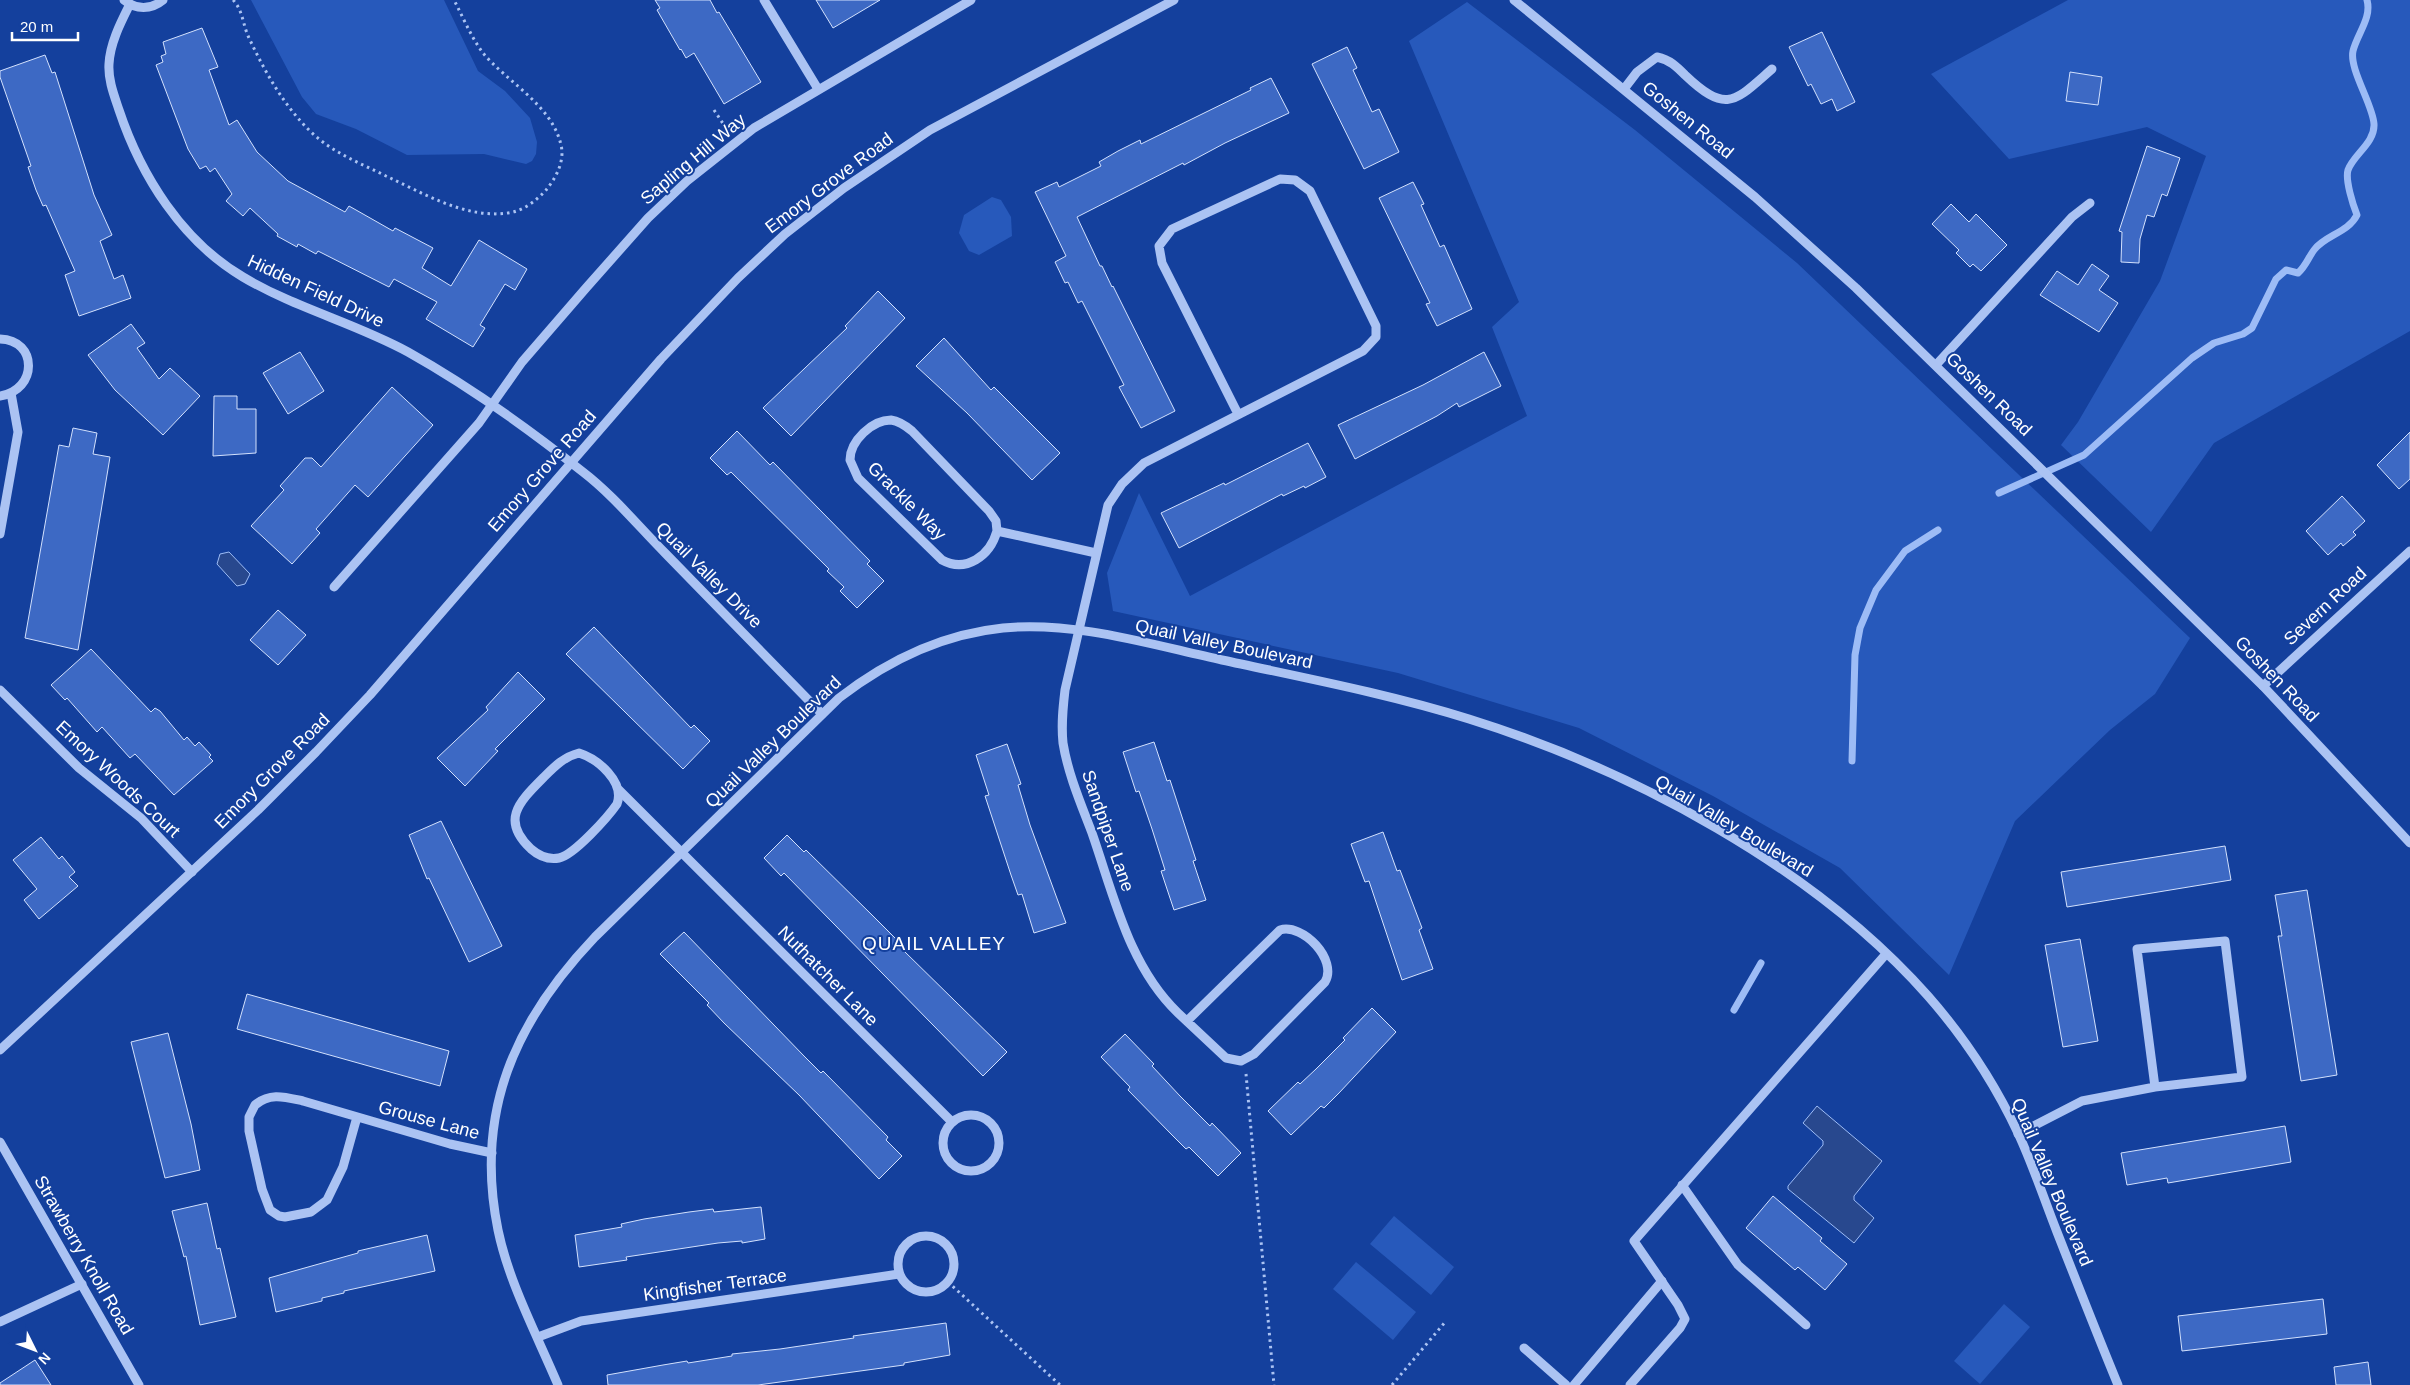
<svg xmlns="http://www.w3.org/2000/svg" width="2410" height="1385" viewBox="0 0 2410 1385" font-family="Arial,sans-serif">
	<rect width="100%" height="100%" fill="#14409d"/>
	<g fill="#2759bb">
		<path d="M251 0H444L478 71 505 91 530 118 537 142 536 154 532 161 526 164 484 154 407 155 356 129 316 114 302 97Z"/>
		<path d="M2068 0H2410V331L2214 443 2151 532 2061 445 2078 422 2160 281 2206 156 2147 127 2009 159 1931 74Z"/>
		<path d="M1467 2 1635 130 1797 263 2190 638 2155 694 2110 730 2015 821 1949 975 1840 868 1713 796 1579 728 1398 673 1113 611 1107 573 1139 493 1190 596 1527 416 1492 327 1519 302 1409 41Z"/>
		<path d="M992 197 1001 200 1011 217 1012 236 979 255 969 251 959 233 964 215Z"/>
		<path d="M1394 1216 1454 1267 1431 1295 1370 1244Z"/>
		<path d="M1356 1262 1416 1312 1393 1340 1333 1289Z"/>
		<path d="M2004 1304 2030 1327 1980 1384 1954 1361Z"/>
	</g>
	<g fill="#28488e" stroke="#9dbcf6">
		<path d="M229 552 250 574 245 584 237 586 217 564 220 554Z"/>
		<path d="M1817 1106 1882 1161 1854 1196V1200L1874 1218 1854 1243 1788 1189V1186L1823 1145V1141L1803 1123Z"/>
	</g>
	<g fill="none" stroke-linecap="round" stroke-linejoin="round">
		<g stroke="#9dbcf6" stroke-width="7">
			<path d="M1999 493 2084 455 2192 358 2214 343 2243 334 2252 328 2276 279 2286 270 2298 273C2306 266 2308 258 2314 250 2325 235 2348 233 2357 215 2353 205 2345 180 2348 170 2354 154 2375 143 2374 124 2373 105 2349 69 2353 51 2357 34 2372 18 2367 0"/>
			<path d="M1852 761 1855 655 1860 628 1876 590 1905 551 1938 530"/>
			<path d="M1734 1010 1761 963"/>
		</g>
	</g>
	<g fill="#3d69c4" stroke="#d3e1fd">
		<path d="M655 0H710L717 13 719 12 761 82 724 104 694 53 686 58 681 49 680 50 657 10 660 8Z"/>
		<path d="M816 0H880L833 28Z"/>
		<path d="M202 28 218 67 209 70 229 125 237 120 257 152 288 181 345 212 349 206 393 231 395 228 433 248 422 268 451 286 479 240 527 269 515 290 505 284 480 325 485 328 473 347 426 319 437 302 394 279 389 287 318 251 316 254 298 244 297 247 277 236 278 234 250 208 243 216 226 201 232 194 215 168 210 172 206 166 200 169 188 149 156 65 163 62 161 56 166 54 163 42Z"/>
		<path d="M1822 32 1855 102 1837 111 1832 99 1821 104 1811 84 1808 86 1789 47Z"/>
		<path d="M1347 47 1357 68 1353 70 1372 112 1379 109 1399 152 1364 169 1312 64Z"/>
		<path d="M45 55 52 73 55 72 94 195 112 235 100 241 114 279 123 275 131 298 79 316 65 275 75 271 46 205 43 206 36 190 28 167 31 166 0 77V71Z"/>
		<path d="M2070 72 2102 77 2098 105 2066 101Z"/>
		<path d="M1271 78 1289 113 1225 143 1184 165 1183 163 1077 217 1100 266H1102L1112 287 1113 286 1175 411 1141 428 1119 387 1124 385 1082 301 1078 303 1068 282 1065 283 1055 262 1066 256 1035 192 1057 182 1059 187 1101 166 1099 162 1118 151 1140 140 1141 144 1251 90 1250 88Z"/>
		<path d="M2147 146 2180 158 2167 196 2162 194 2154 217 2147 215 2140 239 2139 263 2121 262 2122 232 2119 231Z"/>
		<path d="M1413 182 1424 204 1421 205 1440 247 1444 245 1472 309 1437 326 1426 304 1430 303 1379 198Z"/>
		<path d="M1951 204 1969 222 1976 214 2007 245 1981 271 1973 264 1970 267 1956 253 1959 250 1932 224Z"/>
		<path d="M2092 264 2109 276 2099 290 2118 303 2099 332 2040 295 2057 271 2078 285Z"/>
		<path d="M878 291 905 318 791 436 763 408 847 328 845 326Z"/>
		<path d="M131 324 145 343 137 348 159 379 170 368 200 396 163 435 115 390 88 355Z"/>
		<path d="M944 338 991 390 994 387 1060 453 1032 480 967 413 916 366Z"/>
		<path d="M300 352 324 391 288 414 263 373Z"/>
		<path d="M1484 352 1501 386 1459 407 1457 403 1437 416 1355 459 1338 425 1423 385Z"/>
		<path d="M392 387 433 425 368 497 355 485 316 529 320 533 292 564 251 526 284 490 280 486 305 458H312L321 467Z"/>
		<path d="M214 396H237V409H256V453L213 456Z"/>
		<path d="M73 428 97 433 93 454 110 457 78 650 25 638 59 445 69 447Z"/>
		<path d="M737 431 770 465 773 462 870 561 867 564 884 581 857 608 840 591 844 587 827 571 829 569 731 472 727 475 710 458Z"/>
		<path d="M2410 432V479L2399 489 2377 465Z"/>
		<path d="M1308 443 1326 477 1305 488 1304 486 1283 496 1282 494 1179 548 1161 513 1224 483 1225 485Z"/>
		<path d="M2342 496 2365 521 2353 532 2356 535 2343 546 2341 543 2328 555 2306 531Z"/>
		<path d="M278 610 306 635 278 665 250 640Z"/>
		<path d="M594 627 691 728 694 725 710 741 683 769 566 654Z"/>
		<path d="M91 649 151 712 155 708 160 711 184 740 187 737 195 746 199 742 211 755 209 757 213 761 174 795 135 754 130 758 102 727 97 732 67 698 65 700 51 685Z"/>
		<path d="M518 672 545 699 495 749 498 751 465 786 437 758 488 710 486 707Z"/>
		<path d="M1154 742 1167 781 1170 780 1196 860 1193 861 1206 900 1174 910 1161 871 1165 870 1152 829 1139 791 1136 792 1123 752Z"/>
		<path d="M1007 744 1021 784 1018 785 1030 825 1066 923 1034 933 1022 894 1018 895 1011 875 985 796 989 795 976 755Z"/>
		<path d="M441 821 502 946 469 962 429 878 427 879 409 835Z"/>
		<path d="M1383 832 1397 871 1400 870 1422 928 1419 930 1433 969 1402 980 1369 881 1365 882 1351 844Z"/>
		<path d="M787 835 804 852 806 850 873 916 906 949 904 951 1007 1052 983 1076 784 873 781 876 764 858Z"/>
		<path d="M41 837 59 859 62 856 75 872 69 877 78 886 39 919 24 900 37 889 13 860Z"/>
		<path d="M2225 846 2231 880 2067 907 2061 872Z"/>
		<path d="M2307 890 2337 1075 2301 1081 2278 936H2282L2275 895Z"/>
		<path d="M684 932 804 1056 821 1073 823 1071 888 1137 886 1140 902 1156 879 1179 799 1095 724 1023 707 1005 709 1003 660 954Z"/>
		<path d="M2080 939 2098 1041 2063 1047 2045 945Z"/>
		<path d="M247 994 449 1051 440 1086 237 1029Z"/>
		<path d="M1372 1008 1396 1032 1339 1093 1324 1108 1321 1106 1291 1135 1268 1111 1298 1082 1300 1084 1316 1069 1345 1040 1343 1038Z"/>
		<path d="M168 1033 191 1124 200 1170 165 1178 131 1042Z"/>
		<path d="M1125 1034 1154 1064 1152 1066 1180 1096 1210 1126 1212 1123 1241 1153 1218 1176 1189 1147 1186 1149 1172 1135 1128 1090 1130 1087 1101 1057Z"/>
		<path d="M2285 1126 2291 1162 2168 1183 2167 1178 2127 1185 2121 1153Z"/>
		<path d="M1773 1196 1822 1238 1820 1241 1847 1264 1825 1290 1798 1267 1795 1270 1746 1228Z"/>
		<path d="M207 1203 217 1249 220 1248 236 1317 200 1325 186 1256 184 1257 172 1211Z"/>
		<path d="M761 1207 765 1239 742 1243V1241L718 1243 626 1257 627 1260 579 1267 575 1235 622 1227 621 1224 644 1219 689 1212 713 1209 714 1212Z"/>
		<path d="M427 1235 435 1271 344 1291V1293L322 1298V1301L276 1312 269 1278 358 1253V1251Z"/>
		<path d="M2323 1299 2327 1334 2182 1351 2178 1316Z"/>
		<path d="M946 1323 950 1355 904 1363V1365L758 1385H608L607 1375 663 1365 687 1361 688 1363 732 1356V1354L780 1349 854 1338 853 1336Z"/>
		<path d="M35 1360 51 1385H0V1383Z"/>
		<path d="M2368 1362 2371 1385H2336L2334 1367Z"/>
	</g>
	<g fill="none" stroke-linecap="round" stroke-linejoin="round">
		<g stroke="#abc3f3" stroke-width="3" stroke-dasharray="2.5 4" stroke-linecap="butt">
			<path d="M233 0C243 10 243 26 249 38 265 72 284 106 311 132 333 153 360 163 386 176 423 193 465 219 508 213 523 211 536 201 546 190 556 178 565 161 561 145 552 105 507 82 483 53 471 37 463 17 454 0"/>
			<path d="M714 110 724 125"/>
			<path d="M1246 1074 1274 1385"/>
			<path d="M948 1282 1060 1385"/>
			<path d="M1392 1385 1446 1321"/>
		</g>
		<g stroke="#abc3f3" stroke-width="9">
			<path d="M124 0C136 10 151 10 163 0"/>
			<path d="M764 0 818 89"/>
			<path d="M1514 0 1755 197 1856 288 2263 686 2410 843"/>
			<path d="M130 4C121 22 110 43 109 64 108 80 114 95 119 110 141 176 182 241 243 277 295 308 355 323 408 352 467 385 530 430 583 472 613 495 639 527 666 554 718 607 770 660 822 714"/>
			<path d="M1624 89 1637 72 1657 57C1670 60 1676 66 1685 75 1727 115 1735 101 1772 69"/>
			<path d="M0 339C38 340 38 390 0 396"/>
			<path d="M1936 365 2072 217 2090 203"/>
			<path d="M997 531C990 556 966 573 942 560L858 478 850 460C850 441 872 420 891 420 899 421 906 426 912 431L989 511 996 521 997 531 1096 553"/>
			<path d="M0 534 18 432 11 393"/>
			<path d="M334 587 479 423 522 362 586 288 648 218 687 181 754 128 971 0"/>
			<path d="M2263 686 2410 551"/>
			<path d="M0 690 79 768 141 818 192 872"/>
			<path d="M579 753C598 759 625 782 617 804 608 817 574 855 559 858 548 860 539 856 531 849 501 821 518 803 542 779 553 768 563 757 579 753Z"/>
			<path d="M619 790 952 1122"/>
			<path d="M1187 1021 1280 930C1303 923 1338 960 1325 982L1254 1054 1241 1061 1226 1058 1178 1013C1129 966 1114 896 1092 833 1081 804 1068 774 1063 743 1061 724 1063 707 1065 690L1108 505 1122 484 1144 463 1363 351 1376 337V326L1310 191 1295 180 1280 179 1172 229 1159 246 1162 263 1238 414"/>
			<path d="M0 1050 258 810 316 752 370 695 661 359 738 278 785 234 844 188 930 130 1174 0"/>
			<circle cx="971" cy="1143" r="28"/>
			<path d="M357 1117 343 1167 327 1200 311 1212 285 1217 279 1216 270 1210 262 1189 249 1131V1117L255 1105C270 1092 285 1097 303 1101L450 1144 492 1153"/>
			<path d="M2018 1134 2082 1101 2155 1087 2242 1077 2225 941 2137 949 2155 1087"/>
			<path d="M0 1142 139 1385"/>
			<path d="M1682 1185 1738 1265 1806 1325"/>
			<circle cx="926" cy="1264" r="28"/>
			<path d="M0 1322 82 1284"/>
			<path d="M538 1337 581 1321 899 1274"/>
			<path d="M1524 1348 1566 1385"/>
			<path d="M558 1385C537 1335 509 1283 498 1230 474 1112 515 1021 595 937L839 698C887 661 943 634 1003 628 1076 621 1152 645 1222 660 1305 678 1389 694 1469 719 1632 770 1814 867 1928 996 1964 1037 1995 1084 2018 1133 2033 1165 2044 1199 2057 1232 2077 1283 2097 1334 2118 1385"/>
			<path d="M1574 1385 1662 1281"/>
			<path d="M1630 1385 1680 1328 1685 1319 1678 1305 1634 1241 1886 954"/>
		</g>
	</g>
	<g text-anchor="middle" dominant-baseline="central" stroke-width="4" stroke-linejoin="round" paint-order="stroke">
		<g font-size="18" fill="#fff" stroke="#14409d">
			<text transform="translate(1688 120) rotate(39)">Goshen Road</text>
			<text transform="translate(693 159) rotate(-40)">Sapling Hill Way</text>
			<text transform="translate(829 183) rotate(-37)">Emory Grove Road</text>
			<text transform="translate(316 291) rotate(25)">Hidden Field Drive</text>
			<text transform="translate(1989 394) rotate(44)">Goshen Road</text>
			<text transform="translate(542 471) rotate(-49)">Emory Grove Road</text>
			<text transform="translate(907 501) rotate(45)">Grackle Way</text>
			<text transform="translate(709 575) rotate(45)">Quail Valley Drive</text>
			<text transform="translate(2325 606) rotate(-43)">Severn Road</text>
			<text transform="translate(1224 644) rotate(12)">Quail Valley Boulevard</text>
			<text transform="translate(2277 679) rotate(46)">Goshen Road</text>
			<text transform="translate(773 742) rotate(-44)">Quail Valley Boulevard</text>
			<text transform="translate(272 771) rotate(-45)">Emory Grove Road</text>
			<text transform="translate(118 779) rotate(43)">Emory Woods Court</text>
			<text transform="translate(1734 826) rotate(31)">Quail Valley Boulevard</text>
			<text transform="translate(1108 831) rotate(71)">Sandpiper Lane</text>
			<text transform="translate(828 976) rotate(45)">Nuthatcher Lane</text>
			<text transform="translate(429 1120) rotate(15)">Grouse Lane</text>
			<text transform="translate(2052 1182) rotate(67)">Quail Valley Boulevard</text>
			<text transform="translate(84 1255) rotate(60)">Strawberry Knoll Road</text>
			<text transform="translate(715 1285) rotate(-8)">Kingfisher Terrace</text>
		</g>
		<g font-size="19" letter-spacing="1" fill="#fff" stroke="#14409d">
			<text x="934" y="943">QUAIL VALLEY</text>
		</g>
	</g>
	<g transform="translate(35 1350) rotate(132)" stroke="#14409d" stroke-width="4" paint-order="stroke">
	<path d="M0-4L9 19L0 12L-9 19Z" fill="#ffffff"/>
	<text y="-8" font-size="14" font-weight="bold" text-anchor="middle" fill="#ffffff">N</text>
	</g>
	<path d="M12 32v8h66v-8" fill="none" stroke="#ffffff" stroke-width="2.5"/>
	<text x="20" y="32" font-size="15" fill="#ffffff" stroke="#14409d" stroke-width="4" paint-order="stroke">20 m</text>
</svg>
